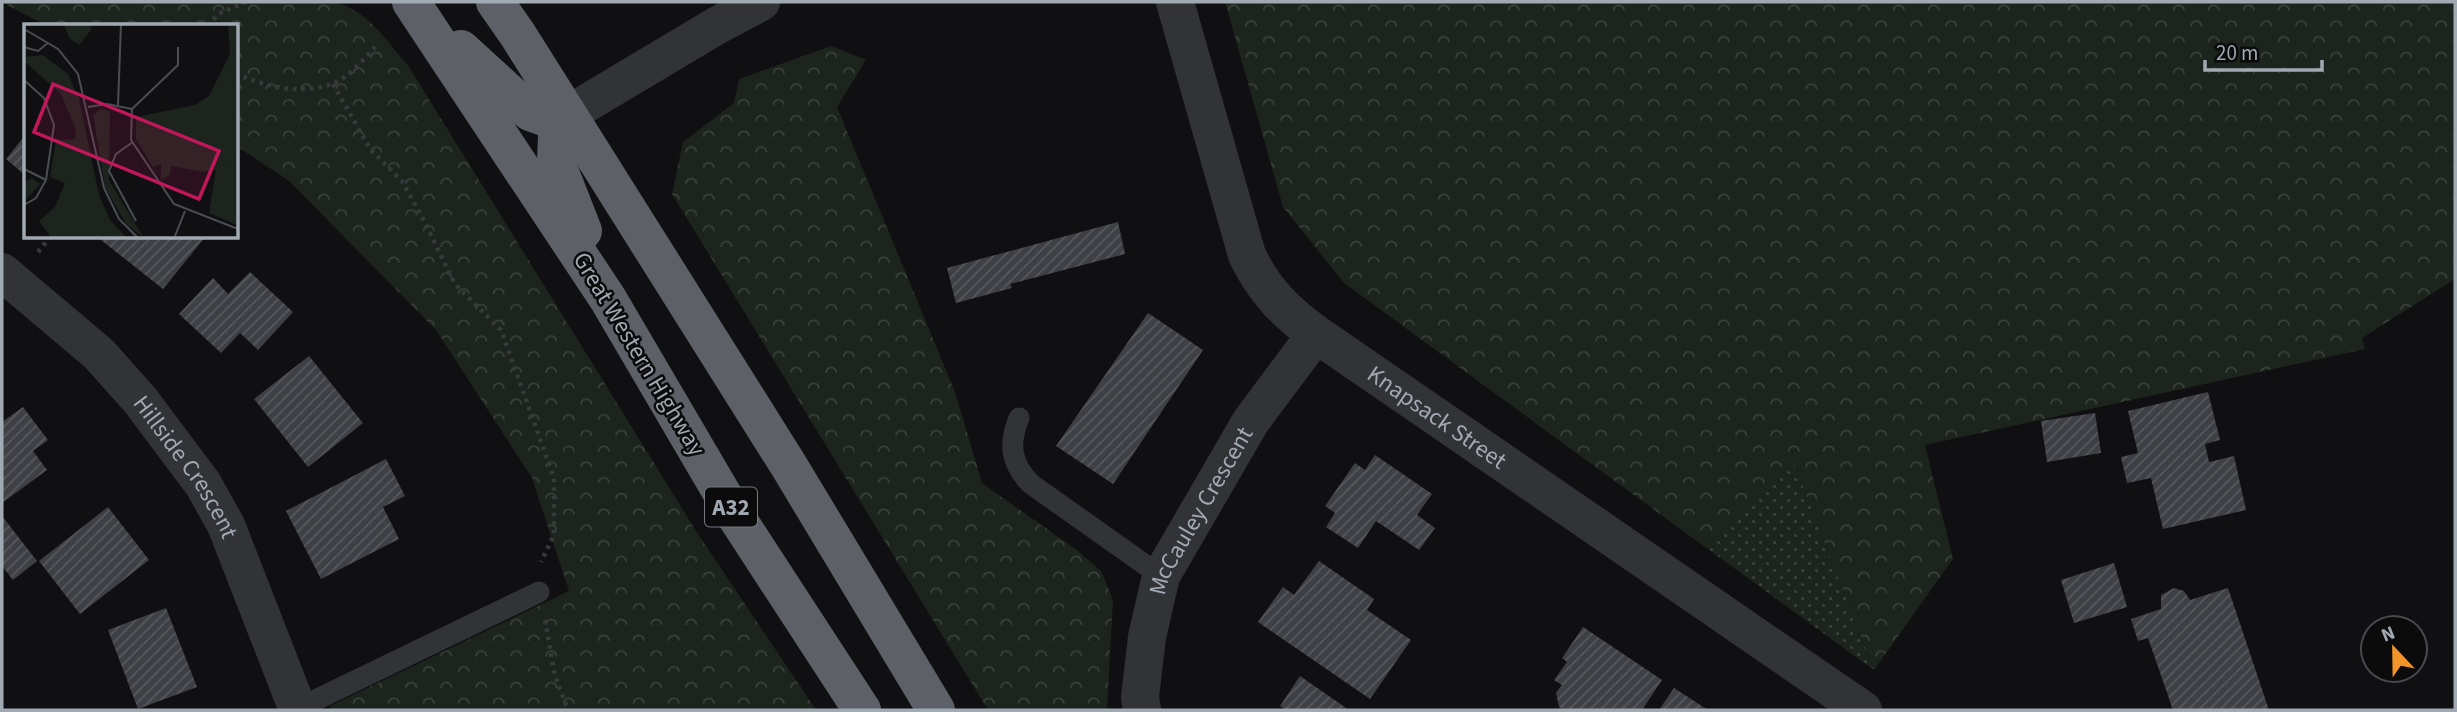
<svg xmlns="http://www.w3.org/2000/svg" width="2457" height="712" viewBox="0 0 2457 712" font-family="'Source Sans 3',sans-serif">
	<defs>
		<pattern id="grass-dots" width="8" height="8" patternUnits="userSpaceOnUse" patternTransform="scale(1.75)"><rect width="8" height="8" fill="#1c241d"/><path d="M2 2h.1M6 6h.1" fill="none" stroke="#3a413b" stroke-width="1.8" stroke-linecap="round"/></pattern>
		<pattern id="forest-crowns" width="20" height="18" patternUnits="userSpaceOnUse" patternTransform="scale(1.75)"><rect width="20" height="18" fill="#1c241d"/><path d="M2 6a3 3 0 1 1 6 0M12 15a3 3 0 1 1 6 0" fill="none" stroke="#3a413b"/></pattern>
		<pattern id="building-hatch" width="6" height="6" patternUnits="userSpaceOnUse" patternTransform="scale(1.75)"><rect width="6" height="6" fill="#3f4045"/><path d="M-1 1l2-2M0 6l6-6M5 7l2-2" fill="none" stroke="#58595d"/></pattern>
	</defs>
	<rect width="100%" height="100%" fill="#101012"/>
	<path fill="url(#grass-dots)" d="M1793 460 1874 670 1705 547Z"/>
	<g fill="url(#forest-crowns)">
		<path d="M2 2H332C366 7 388 43 409 67L696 531 816 710H331L330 706 569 591 532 478 436 330 288 180 236 146V26H47Z"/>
		<path d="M1225 2H2455V279L2362 338 2365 349 1925 445 1953 559 1874 670 1793 461 1705 547 1344 283 1283 207Z"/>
		<path d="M831 46 866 60 837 107 955 392 982 483 1078 551 1101 571 1113 600 1107 710H988L672 194 683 142 734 103 739 79Z"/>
	</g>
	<g fill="url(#building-hatch)">
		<path d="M26 134V176L6 159Z"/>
		<path d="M1118 222 1125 254 1010 284 1012 288 956 303 947 268Z"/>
		<path d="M96 236H206L163 289Z"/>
		<path d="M250 272 293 312 258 350 240 333 221 353 179 314 213 278 228 294Z"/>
		<path d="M1148 313 1203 350 1113 484 1056 446Z"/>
		<path d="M309 356 363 423 308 467 254 399Z"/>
		<path d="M2208 392 2220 440 2205 444 2209 462 2234 456 2246 510 2163 529 2151 478 2127 483 2121 457 2138 453 2128 411Z"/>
		<path d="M23 407 48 440 33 451 47 470 2 503V422Z"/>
		<path d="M2095 413 2101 453 2047 462 2041 421Z"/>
		<path d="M1375 455 1432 494 1417 515 1435 528 1419 550 1376 521 1358 548 1326 527 1335 513 1325 506 1355 463 1365 470Z"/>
		<path d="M386 459 405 496 383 507 399 539 321 579 286 511Z"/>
		<path d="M108 507 149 560 80 614 39 561Z"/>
		<path d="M2 516 37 561 13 580 2 566Z"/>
		<path d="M1319 561 1374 599 1367 610 1411 640 1370 699 1258 622 1283 587 1294 595Z"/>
		<path d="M2114 563 2127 607 2074 623 2061 580Z"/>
		<path d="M2174 588 2184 591 2190 600 2228 588 2269 710H2173L2148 638 2138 641 2131 619 2161 609V595Z"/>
		<path d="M166 608 197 687 138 709 108 630Z"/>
		<path d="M1583 627 1662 680 1642 710H1564L1559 707 1556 693 1562 685 1554 680 1567 662 1562 658Z"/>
		<path d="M1300 676 1349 710H1286L1280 706Z"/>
		<path d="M1674 688 1708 710H1659Z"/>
	</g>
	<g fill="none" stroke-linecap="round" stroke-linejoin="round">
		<g stroke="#373a3d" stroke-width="4.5" stroke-dasharray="3.5 5" stroke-linecap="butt">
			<path d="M208 26 218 14 246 2"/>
			<path d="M236 73C264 87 302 95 332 84 350 77 364 59 377 45"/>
			<path d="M333 84 370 149 402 181 422 217 455 284 501 330 554 478V535L541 562"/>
			<path d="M38 252 51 236"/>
			<path d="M545 620 555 676 568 710"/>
		</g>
		<g stroke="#313336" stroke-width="21">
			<path d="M1019 418C1008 444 1011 464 1031 484L1161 576"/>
			<path d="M297 709 539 592"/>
		</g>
		<g stroke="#313336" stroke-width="38">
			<path id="s1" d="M1175 2 1247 255C1263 289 1285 312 1316 334L1863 710"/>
			<path d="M567 115 716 26 761 2"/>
			<path id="s2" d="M2 272 99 354 140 400 203 484 226 525 298 710"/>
			<path id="s3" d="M1142 710 1140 697 1147 637 1161 576 1251 421 1316 334"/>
		</g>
		<g stroke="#5d6167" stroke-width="38">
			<path d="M411 2 608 299 733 512 862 710"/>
			<path d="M495 2 518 35 789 466 936 710"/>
			<path d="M461 49 530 112 547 118 567 115"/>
			<path d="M567 115 557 135 556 162 583 231"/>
		</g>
	</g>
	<g text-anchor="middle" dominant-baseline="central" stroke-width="5" stroke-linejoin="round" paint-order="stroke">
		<rect fill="#0b0b0c" stroke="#747a80" stroke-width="2" x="705" y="487.5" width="52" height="39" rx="5"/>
		<g font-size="23" font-weight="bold" fill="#a1a9b2">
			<text x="731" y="507">A32</text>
		</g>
		<g font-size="24" fill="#a1a9b2" stroke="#0b0b0c">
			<text transform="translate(639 354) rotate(59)">Great Western Highway</text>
			<text stroke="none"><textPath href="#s1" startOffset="516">Knapsack Street</textPath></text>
			<text stroke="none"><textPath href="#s2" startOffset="270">Hillside Crescent</textPath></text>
			<text stroke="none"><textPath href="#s3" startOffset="212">McCauley Crescent</textPath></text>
		</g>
	</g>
	<g transform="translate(24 24)">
		<rect width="214" height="214" fill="#101012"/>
		<path d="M40 0H67V6L55 21 45 14ZM213 142V201L185 189 192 145ZM8 154 16 160 0 178V158Z" fill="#1c241d"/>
		<path d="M204 0H213V142L179 148 147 142 146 151 137 156V140L129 143 112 115V93L171 81 185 72 206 30ZM19 31 44 50 55 75 75 171 86 196 102 213H27L15 197 31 183 41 159 26 153 32 116 51 115 52 106 37 70 0 37V33ZM77 85 86 87 85 156 119 213 102 200 81 163 69 91ZM198 153 202 160 213 156V166L204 170 201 182 192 168Z" fill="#1c241d"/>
		<path fill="none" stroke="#4a4d52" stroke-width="2" d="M0 5 34 25 54 50 80 164 95 195 113 213M0 23 14 27 24 19M0 56 20 74 30 101 22 156 12 174 0 181M94 81 97 0M64 83 83 80 108 85M108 85 107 116 150 180 214 205M108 85 154 41V23M109 118 92 130 85 147 112 197M0 145 22 156M151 212 161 187"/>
		<path fill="#c2185b" fill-opacity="0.15" stroke="#c2185b" stroke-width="3.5" d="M29 60 195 127 175 175 10 108Z"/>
		<rect width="214" height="214" fill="none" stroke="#a1a9b2" stroke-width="3.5"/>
	</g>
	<rect width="2457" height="712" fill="none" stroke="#a1a9b2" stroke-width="7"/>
	<g transform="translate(2394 649) rotate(338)"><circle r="33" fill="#0b0b0c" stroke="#474a4e" stroke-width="2"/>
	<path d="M0-5L12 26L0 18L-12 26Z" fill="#f19429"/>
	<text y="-10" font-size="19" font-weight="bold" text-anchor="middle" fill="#a1a9b2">N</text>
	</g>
	<path d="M2205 60v10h117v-10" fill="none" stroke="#a1a9b2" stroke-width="3.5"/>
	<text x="2216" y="60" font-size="21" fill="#a1a9b2" stroke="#0b0b0c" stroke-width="5" paint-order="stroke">20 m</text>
</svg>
